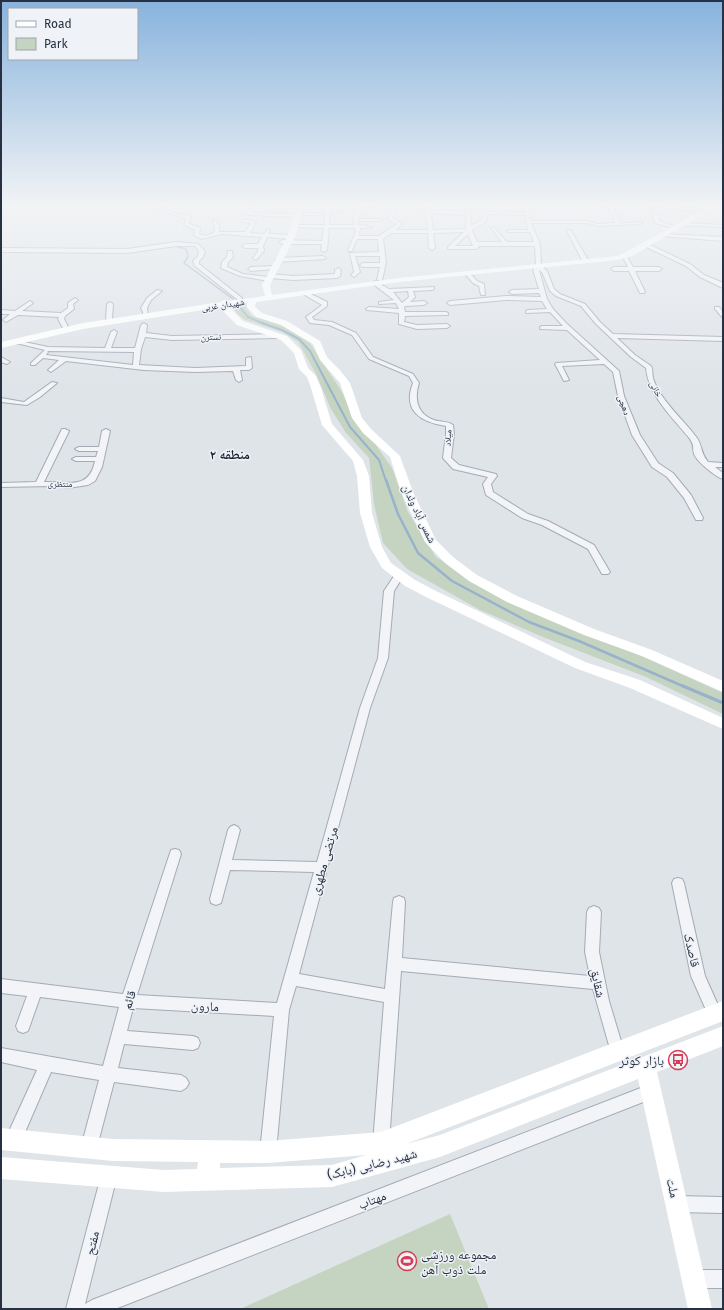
<svg xmlns="http://www.w3.org/2000/svg" width="724" height="1310" viewBox="0 0 724 1310" font-family="'Fira Sans','Noto Naskh Arabic',sans-serif">
	<rect width="100%" height="100%" fill="#dfe4e9"/>
	<g fill="#c5d4c0">
		<path d="M246 303V308L252 316 280 324 310 343 342 392 358 426 373 441 392 468 408 512 436 557 517 606 646 658 723 693V714L646 677 543 637 480 610 407 569 383 543 374 504 369 458 346 433 331 409 316 374 298 342 282 332 243 319 235 311 234 305Z"/>
		<path d="M450 1214 489 1309H240Z"/>
	</g>
	<g fill="none" stroke-linecap="round" stroke-linejoin="round">
		<g stroke="#98b2cc" stroke-width="1.5">
			<path d="M175 246 186 249 188 257 184 263 233 299"/>
			<path d="M237 304 248 317 265 324"/>
		</g>
		<path stroke="#98b2cc" stroke-width="2" d="M262 323 282 330 299 339 310 351 350 427 379 460 386 481"/>
		<path stroke="#98b2cc" stroke-width="2.5" d="M386 480 398 514 418 553 452 581 529 622 579 641 685 687"/>
		<path stroke="#98b2cc" stroke-width="3.5" d="M683 686 723 703"/>
		<defs>
			<g id="street">
				<path d="M147 203C158 203 165 208 174 213 179 215 186 215 191 216L189 224 200 228 199 234 205 236 214 233 215 227 213 221 215 220 217 221 219 227V232H245L251 223 240 221 242 219 256 222 250 233 264 234 268 229 270 230 268 234 291 235 294 237 291 239 267 237 263 246 264 251 256 260 253 258 258 251V248H245L242 246 245 244H258L262 237 221 234 202 239 194 235 195 230 184 225 186 218C175 216 157 209 147 203Z"/>
				<path d="M251 203H269L255 204 252 213 295 214 297 213H318L320 214 318 215H299L297 217 249 215 247 214Z"/>
				<path d="M327 203H332L329 206 330 211 344 212 330 213 329 225H354L353 220 359 205H375L373 207H363L358 219H380L382 220 380 221H358L359 225 372 227 370 228H360L359 236H379L397 224 388 219 393 208 392 203H396L397 208 393 218 402 224 395 230H428L426 213 418 211 426 210 428 203H432L430 210 463 211 470 213 471 226 480 221 487 212 524 213 527 203H531L528 210 531 221H586L598 224 616 223 609 209 603 203H608L613 208 620 223 643 222 641 224 598 226 586 223H531L540 244 541 265 547 271 554 289 560 294 585 304 600 322 613 334 723 337V341L617 338 635 355 651 366C653 369 652 374 653 378 659 399 684 420 697 438 703 447 700 452 708 462L723 463V467H715L723 473V479C716 477 697 462 694 454 692 447 695 447 690 439 673 418 648 395 646 368L631 357 596 324 581 306 556 296 550 291 542 272 539 270 547 299 553 309 566 323 619 371 624 396 640 435 658 463 673 473 691 495 703 518 702 520H696L684 498 667 477 652 467 632 435 618 396 613 372 604 364 562 366 569 380 564 381 555 364 556 363 600 360 567 330 540 329V327L542 326H563L550 312 526 313V311L528 310 547 309 542 301 506 300 450 305 447 303 450 301 506 296 541 297 539 293 512 294 509 292 512 290 539 289 533 270 536 266 535 246H478L479 247 476 249H448V247L464 232 433 233 435 248 432 250 429 248 428 233H391L383 239 386 262 382 281 377 280 380 267H363L360 265 363 263H380V256H355L360 272 354 277 351 275 354 272 350 253 379 252 378 239H357L352 251H348L356 231 355 228H329L327 250 324 252 321 250 322 244H282L279 242 282 240 322 241 324 228 294 227 292 226 294 225H325V206ZM431 213 466 215V229L433 230ZM489 214 525 215 528 230H509L507 231 509 232H530L534 242H507L493 227 491 228 502 242H477L472 230 484 223ZM468 234 473 246H455Z"/>
				<path d="M345 203H350L347 205Z"/>
				<path d="M651 203 700 210 702 211 700 212 652 206 650 205Z"/>
				<path d="M281 206H300L302 207 300 208H283L281 210 279 209Z"/>
				<path d="M486 209 488 211 473 212 471 211Z"/>
				<path d="M651 209 655 210 659 221 674 226V228L655 223Z"/>
				<path d="M682 223 723 225V227L680 225Z"/>
				<path d="M569 230 571 231 588 260 587 261 582 260 567 231Z"/>
				<path d="M663 234 723 237V241L661 236V235Z"/>
				<path d="M176 242 198 244 205 251 203 257 199 261V264L242 298V300H238L195 266 193 261 198 256 199 251 195 246H176L127 253 1 252V248L127 249Z"/>
				<path d="M646 243 690 264 704 275 721 282 723 283V288L700 277 686 266 644 246 643 245Z"/>
				<path d="M228 251H232L233 257 228 262 227 267 243 274 269 277 267 276 270 274 293 276 335 274V270L338 268 341 270 340 276 337 278 293 280 270 278 272 279 269 281 240 276 221 268 222 262 227 257Z"/>
				<path d="M622 255H626L633 267H659L662 269 659 271H635L645 292 644 293H640L629 271H614L611 269 614 267H628Z"/>
				<path d="M323 256 326 258 325 259 278 262 275 260 278 258Z"/>
				<path d="M274 266 277 268 276 269 251 271 248 269 251 267Z"/>
				<path d="M466 273H470L477 281 484 284 485 295H481L479 286 473 283 465 274Z"/>
				<path d="M375 281 389 289 434 287V289L432 290 413 291 415 297 410 302 424 301 427 303 424 305 406 306 404 307 405 312H446L448 313V315L405 316 404 322 417 325 447 324 450 326 447 328 417 329 399 324V313L367 310 366 309 369 307 399 309 396 303 379 304V302L394 300 373 284 372 283ZM408 291 409 297 402 303 393 292Z"/>
				<path d="M157 290 162 291 151 300 147 308 148 315H144L141 308 147 298Z"/>
				<path d="M303 292H307L327 302V306L312 317 314 320 332 322 356 333 373 357 413 374 419 383C414 399 417 414 434 420 440 422 448 421 453 425L454 434 451 458 459 465 496 474 497 476 491 484 493 492 528 514 548 521 594 545 610 572 608 574H602L588 549 542 525 522 518 486 495 483 484 488 477 453 469 443 458 446 434V426C421 422 402 411 413 383L409 376 369 359 352 335 329 325 310 323 306 317 322 305 303 294Z"/>
				<path d="M75 298 78 300 73 304 74 309 65 316 64 319 68 327 65 329 63 328 58 319 59 317 18 315 6 322 3 320 10 314H1V310L15 311 30 301 33 303 32 304 22 311 61 313 68 308V303Z"/>
				<path d="M110 302 113 304 112 319 109 321 106 319 107 304Z"/>
				<path d="M715 307H719L723 312V318L715 309Z"/>
				<path d="M144 323 147 325 146 333 172 336 278 334 281 336 278 338 172 340 145 337 141 349 139 365 195 368 246 366V358L251 357 252 368 249 370H240L242 380 239 382 236 380 233 371 195 372 144 370 66 361 51 372 48 370 59 360 43 358 35 365H31V363L45 350 12 342 15 340 48 347 105 348 111 332 114 330 117 332 111 348H135L141 325ZM47 351 134 352 133 365 46 355 48 352Z"/>
				<path d="M1 357 10 362 7 364 1 362Z"/>
				<path d="M52 382 57 383 40 397 27 405 1 402V398L24 402Z"/>
				<path d="M62 429H65L69 431 44 482C67 481 89 491 95 461H76L72 459 76 457H96L98 451H79L75 449 79 447H99L102 431 106 429 110 431 102 467 95 481 88 485 68 488 51 486 1 487V483L36 482Z"/>
				<path d="M399 572 404 575 394 591 388 658 370 708 299 974 385 989 393 902 394 898 399 896 404 898 405 902 402 958 590 976 585 952 587 912 589 908 594 906 599 908 601 912 599 952 609 1001 624 1051 622 1056 617 1058 612 1056 593 989 401 971 389 1143 387 1149 381 1151 375 1149 373 1143 384 1002 296 986 289 1010 276 1152 274 1158 268 1160 262 1158 260 1152 274 1016 133 1008 127 1031 193 1036 198 1038 200 1043 198 1048 193 1050 124 1044 118 1068 181 1075 186 1078 189 1083 186 1088 181 1091 114 1082 97 1147 95 1153 89 1155 83 1153 81 1147 99 1080 51 1072 19 1146 13 1148 7 1146 5 1140 37 1070 1 1062V1048L103 1066 119 1007 40 997 28 1031 23 1033 18 1031 16 1026 27 996 1 993V979L123 994 171 850 175 849 179 850 181 854 137 995 277 1003 314 872 230 870 221 903 216 905 211 903 210 899 228 830 230 827 234 825 238 827 240 830 232 860 317 862 360 708 378 658 384 591 396 573Z"/>
				<path d="M678 878 682 879 684 883 705 976 722 1014 720 1019 715 1021 710 1019 691 976 672 883 674 879Z"/>
				<path d="M651 1084 656 1087 659 1092 656 1097 115 1309H66L101 1176 103 1170 109 1168 115 1170 117 1176 85 1304 92 1300Z"/>
				<path d="M676 1196 723 1197V1213L676 1212 670 1210 668 1204 670 1198Z"/>
				<path d="M693 1270H723V1288H693L687 1285 684 1279 687 1273Z"/>
			</g>
		</defs>
		<use href="#street" stroke="#a4abb4" stroke-width="2"/>
		<use href="#street" fill="#f2f4f7" fill-rule="evenodd"/>
		<g fill="#fff" fill-rule="evenodd">
			<path d="M298 203H304L295 237 270 285 272 295 399 278 617 256 626 252 715 203H723L632 256 618 260 399 282 256 302 255 307 262 313 287 321 320 341 327 357 339 369 350 383 362 418 371 429 400 456 413 492 436 540 453 557 477 575 517 596 594 629 652 650 723 681V692L642 656 584 635 507 602 469 581 445 563 425 542 401 492 390 457 363 433 352 418 340 383 320 360 313 344 281 325 256 317 247 307V303L229 306 231 309 243 321 287 336 301 350 308 368 316 376 321 388 332 424 363 460 369 476 372 513 382 547 391 563 415 580 436 591 585 662 640 680 723 718V729L630 688 575 668 426 597 405 586 382 568 370 547 360 513 357 476 353 461 322 425 311 388 307 377 299 369 294 353 281 340 237 325 224 312 222 307 83 329 1 348V342L83 323 220 302 224 300 227 301 265 296 262 285 287 237Z"/>
			<path d="M723 1001V1021L406 1144 440 1135 723 1026V1046L657 1072 712 1309H688L638 1079 440 1157 332 1187 164 1192 1 1179V1157L164 1170 197 1169 198 1162 113 1161 1 1150V1128L113 1139 268 1141 381 1132ZM366 1155 332 1165 220 1168V1163H268Z"/>
		</g>
	</g>
	<linearGradient id="sky" x2="0" y2="1"><stop stop-color="#88b3dd"/><stop offset="0.53" stop-color="#f1f3f5"/><stop offset="1" stop-color="#f1f3f5" stop-opacity="0"/></linearGradient>
	<rect width="724" height="386" fill="url(#sky)"/>
	<defs>
		<symbol id="bus-ring" viewBox="-11 -11 22 22"><circle r="9.5" fill="#eff2f7" stroke="#d63d57" stroke-width="1.5"/><path d="M-5-6H5V4H4V6H2V4H-2V6H-4V4H-5ZM-3.5-4V0h7V-4ZM-3.5 1.2v1.5H-2V1.2ZM2 1.2v1.5H3.5V1.2Z" fill="#d63d57"/></symbol>
		<symbol id="stadium-ring" viewBox="-11 -11 22 22"><circle r="9.5" fill="#eff2f7" stroke="#d63d57" stroke-width="1.5"/><path d="M0-5a6.5 5 0 1 0 0 10a6.5 5 0 1 0 0-10ZM-3.5-1.8h7v3.6h-7Z" fill="#d63d57"/></symbol>
	</defs>
	<g fill-rule="evenodd">
		<use href="#bus-ring" x="667" y="1049" width="22" height="22"/>
		<use href="#stadium-ring" x="396" y="1250" width="22" height="22"/>
	</g>
	<g text-anchor="middle" dominant-baseline="central" stroke-width="3" stroke-linejoin="round" paint-order="stroke">
		<g font-size="9" fill="#273142" stroke="#eff2f7">
			<text transform="translate(223 305) rotate(-8)">شهیدان غربی</text>
			<text transform="translate(211 337) rotate(-1)">نسترن</text>
			<text transform="translate(656 389) rotate(63)">خانی</text>
			<text transform="translate(624 405) rotate(71)">دهچی</text>
			<text transform="translate(448 438) rotate(-86)">میلاد</text>
			<text x="60" y="484">منتظری</text>
		</g>
		<g font-size="11" fill="#273142" stroke="#eff2f7">
			<text transform="translate(419 514) rotate(64)">شمس آباد ولدان</text>
		</g>
		<g font-size="13" font-weight="bold" fill="#192232" stroke="#eff2f7">
			<text x="230" y="454">منطقه ۲</text>
		</g>
		<g font-size="13" fill="#273142" stroke="#eff2f7">
			<text transform="translate(324 861) rotate(-74)">مرتضی مطهری</text>
			<text transform="translate(692 950) rotate(77)">قاصدک</text>
			<text transform="translate(598 983) rotate(78)">شقایق</text>
			<text transform="translate(129 1000) rotate(-73)">قائم</text>
			<text transform="translate(205 1006) rotate(3)">مارون</text>
			<text transform="translate(372 1164) rotate(-14)">شهید رضایی (بابک)</text>
			<text transform="translate(673 1188) rotate(77)">ملت</text>
			<text transform="translate(372 1200) rotate(-21)">مهتاب</text>
			<text transform="translate(92 1243) rotate(-76)">مفتح</text>
		</g>
		<g font-size="13" fill="#273142" stroke="#eff2f7" text-anchor="end">
			<text x="664" y="1060">بازار کوثر</text>
			<text x="421" y="1254" text-anchor="start">مجموعه ورزشی<tspan x="421" dy="15">ملت ذوب آهن</tspan></text>
		</g>
	</g>
	<rect width="724" height="1310" fill="none" stroke="#273142" stroke-width="4"/>
	<rect x="8" y="8" width="130" height="52" fill="#eff2f7" stroke="#9fa5af"/>
	<rect x="16" y="21" width="20" height="6" fill="#ffffff" stroke="#9fa5af"/>
	<text x="44" y="28" font-size="12" fill="#273142">Road</text>
	<rect x="16" y="38" width="20" height="12" fill="#c5d4c0" stroke="#9fa5af"/>
	<text x="44" y="48" font-size="12" fill="#273142">Park</text>
</svg>
